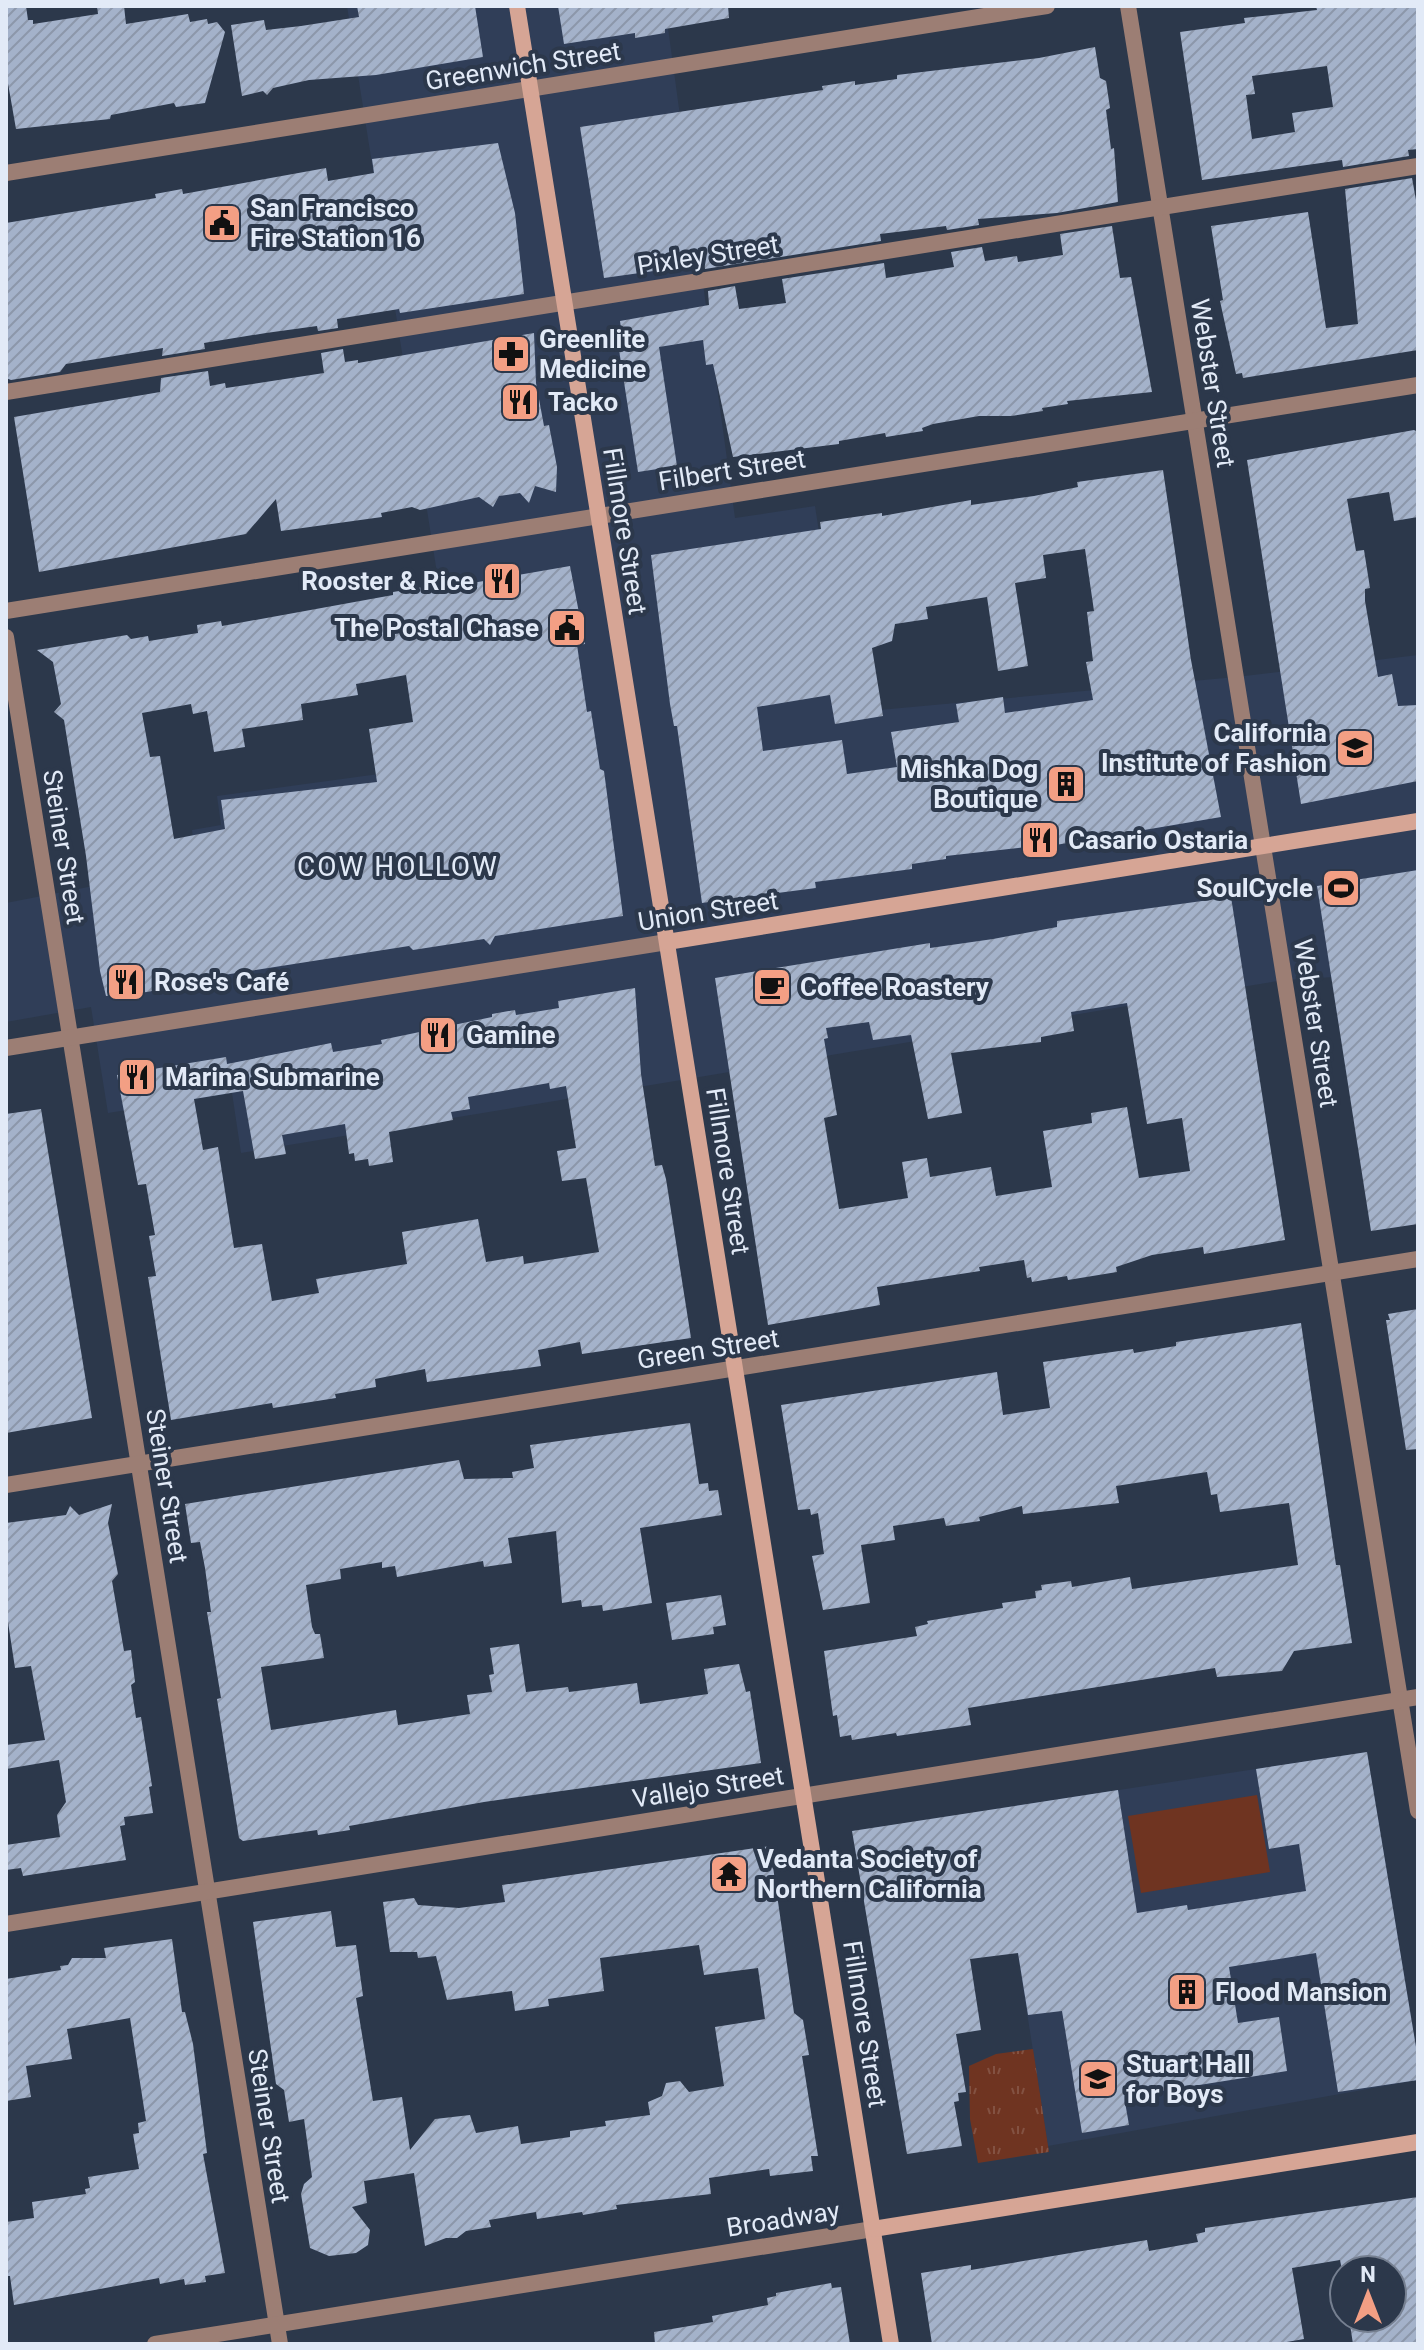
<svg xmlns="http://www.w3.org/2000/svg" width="1424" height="2350" viewBox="0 0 1424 2350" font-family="Roboto,sans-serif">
	<defs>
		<pattern id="grass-tufts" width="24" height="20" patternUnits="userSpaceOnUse" patternTransform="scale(2)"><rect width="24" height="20" fill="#6f3421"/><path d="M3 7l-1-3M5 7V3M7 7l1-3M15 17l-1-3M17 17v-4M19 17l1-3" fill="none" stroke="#835242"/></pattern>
		<pattern id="building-hatch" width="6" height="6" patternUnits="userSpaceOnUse" patternTransform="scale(2)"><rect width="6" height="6" fill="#a4b2ca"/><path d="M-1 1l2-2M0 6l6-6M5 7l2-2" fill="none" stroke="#8c97aa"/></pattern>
	</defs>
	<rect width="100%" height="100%" fill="#2c384b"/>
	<g fill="#303e58">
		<path d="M347 6H665L735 518 815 506 847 713 1236 677 1418 655V972L1284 980 241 1153 232 1093 108 1113 91 1007 6 1022V903L196 866 192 830 221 825 217 796 467 762Z"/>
		<path d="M1367 1752 1418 2059V2080L1048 2146 995 1809Z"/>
	</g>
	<path fill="url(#grass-tufts)" d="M1033 2049 1049 2152 978 2163 970 2119 969 2066 996 2054Z"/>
	<path fill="#6f3421" d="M1257 1795 1270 1872 1141 1893 1128 1816Z"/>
	<g fill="url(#building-hatch)" fill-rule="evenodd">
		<path d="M6 6H26L28 20H33V24L98 14 97 6H124L126 24 188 14 190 22 207 19 208 24 217 22 225 32 205 103 176 107 174 103 111 115 110 119 16 129 6 72Z"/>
		<path d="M357 6H475L483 57 376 75 309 80 273 88 267 95 263 91 242 96 231 25 264 20 266 30 301 26 359 17Z"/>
		<path d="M558 6H728L729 18 665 29V33L635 38V33L564 44Z"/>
		<path d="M1316 6H1418V149L1408 150 1409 156 1343 167 1342 160 1202 180 1180 32 1245 23 1244 18 1317 10ZM1327 66 1333 107 1292 113 1295 132 1252 139 1246 95 1255 94 1252 76Z"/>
		<path d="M1095 47 1100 78 1106 81 1110 108 1106 110 1111 149 1114 148 1118 202 1057 213 978 219 979 225 947 230 946 226 880 234 881 241 705 269 704 264 604 278 580 127 823 90 822 86 855 81V85L897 79V75L1039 58Z"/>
		<path d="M498 143 515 213 524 294 400 313 399 309 337 319 338 328 318 331 317 326 266 333 204 343 205 349 162 356 163 348 66 364 60 372 11 380 6 378V223L156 198 155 194 182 189 183 194 326 168 328 181 374 173 372 159Z"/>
		<path d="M1412 178 1418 211V350L1243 378 1242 373 1236 374 1220 301 1223 300 1211 226 1308 212 1326 328 1358 324 1345 189Z"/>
		<path d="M1112 226 1120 278 1131 277 1152 392 1067 401 1068 404 1042 408 1043 411 1011 416H979L933 424 922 428 923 431 886 437 885 433 839 441V444L733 457 713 364 706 365 703 340 659 347 677 466 638 472 617 337 622 336 620 321 709 305 708 291 735 286 739 309 786 303 782 279 884 263 886 278 954 267 951 252 982 247 985 261 1017 256 1018 262 1063 255 1060 234Z"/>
		<path d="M534 333 536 383 544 426 549 425 557 467 556 492 535 486 529 503 520 493 499 496 493 507 479 497 420 510 412 507 381 513 382 517 281 531 276 499 246 534 39 572 14 417 160 392 161 378 208 371 210 386 225 383 226 388 324 373 321 353 343 349 345 362 358 360V363Z"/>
		<path d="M1414 430 1418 432V517L1394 521 1389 492 1347 499 1356 551 1364 550 1370 588 1365 589V601L1378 677 1392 674 1398 706 1418 705V781L1301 804 1247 460Z"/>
		<path d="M1163 470 1191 660 1221 817 1026 850V847L946 856V859L912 864V869L815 882 816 888 702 903 677 726H674L670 704 651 555 821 529 820 522 882 513V516L971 500V505L1034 496 1078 487 1077 482ZM1085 549 1094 611 1087 612 1093 661 1086 662 1093 700 1005 713 1003 697 956 704 959 722 891 732 897 767 847 774 842 740 763 751 757 707 830 695 835 724 883 716 872 648 892 641 895 624 928 619 926 607 987 597 998 671 1028 666 1015 583 1046 578 1043 555Z"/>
		<path d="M570 566 585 644 577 645 587 712 591 711 600 769 604 771 623 916 495 936 490 945 484 939 413 950 409 946 185 981 182 985 147 992 106 996 100 971 86 856 64 720 54 712 61 704 53 662 37 650 127 635 131 639 148 636 149 641 198 633 197 625 221 621 222 626 393 595V592L442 584 443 588ZM406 675 413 722 369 729 377 782 221 800 225 829 174 839 160 756 150 757 142 713 191 704 193 714 207 711 214 752 245 747 242 729 303 720 301 704 358 695 356 684Z"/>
		<path d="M1418 870V1224L1371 1231 1317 886Z"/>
		<path d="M1231 897 1285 1240 1204 1254 1203 1247 1152 1255 1116 1267 1117 1272 1068 1280 1067 1276 1032 1282 1031 1277 1027 1278 1024 1260 979 1267 980 1271 877 1287 880 1305 768 1325 715 978 930 943V948L993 939 1057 927V921ZM1127 1003 1147 1124 1182 1118 1190 1171 1139 1178 1127 1107 1091 1113 1092 1123 1043 1131 1052 1187 996 1196 991 1167 930 1177 927 1158 902 1162 908 1198 839 1209 824 1118 837 1115 824 1039 828 1038 826 1028 869 1022 873 1040 911 1035 928 1119 962 1113 951 1053 1041 1042V1037L1074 1031 1071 1012Z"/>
		<path d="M635 988 641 1074 655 1166 662 1165 666 1179 691 1338 582 1354 580 1342 538 1350 541 1366 427 1382 425 1369 375 1379 376 1387 335 1394 336 1398 273 1408 272 1403 171 1420 148 1277 156 1276 149 1236 155 1235 146 1184 138 1185 117 1075 226 1057 227 1064 331 1043 333 1052 382 1044 381 1040 492 1017V1014L515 1010 516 1015 559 1008 558 1001ZM549 1083 550 1089 566 1086 576 1148 557 1151 562 1181 586 1178 599 1252 524 1264 523 1256 486 1262 478 1219 402 1232 407 1264 316 1279 319 1293 272 1301 262 1244 234 1248 218 1147 203 1150 194 1099 243 1091 255 1159 286 1154 282 1135 345 1124 349 1154 354 1153 355 1161 368 1159 369 1166 393 1162 389 1132 453 1120 451 1112 470 1109 468 1097Z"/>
		<path d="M41 1109 92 1418 6 1433V1114Z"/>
		<path d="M1418 1309V1449L1406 1450 1386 1320H1390L1388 1314Z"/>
		<path d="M1301 1323 1336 1565H1340L1352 1643 1294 1651 1282 1671 1217 1677 1215 1668 968 1708 971 1725 897 1736 896 1733 852 1740 851 1735 840 1737 837 1715 833 1716 824 1651 917 1636 915 1627 928 1624 927 1621 1003 1608 1002 1603 1036 1598 1035 1591 1042 1590 1041 1585 1071 1581 1072 1587 1130 1577 1132 1589 1298 1565 1289 1503 1220 1512 1217 1494 1211 1495 1207 1472 1116 1486 1119 1503 1023 1514 1022 1506 979 1517 980 1521 946 1526 944 1518 893 1526 895 1540 861 1545 870 1603 823 1610 812 1556 824 1554 818 1513 811 1515 810 1509 798 1510 781 1405 997 1372 1003 1415 1050 1408 1043 1362 1133 1349 1134 1353 1176 1346V1342Z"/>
		<path d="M690 1423 699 1484 708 1483 709 1491 718 1490 722 1515 640 1528 652 1603 603 1611 602 1605 582 1607 581 1600 562 1603 556 1531 508 1538 512 1563 484 1567 483 1561 397 1577 395 1566 382 1568V1562L340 1569 341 1579 306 1585 312 1627 315 1634H320L324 1658 261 1667 271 1730 396 1710 398 1725 470 1714 467 1695 492 1692 489 1675 494 1674 490 1648 519 1644 526 1692 568 1687 569 1692 637 1683 640 1704 708 1694 704 1669 739 1664 746 1692 750 1691 761 1763 484 1802 349 1826 350 1830 318 1835 317 1830 243 1841 239 1838 217 1699 221 1698 207 1612H211L205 1568 200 1542 191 1543 185 1504 459 1460 464 1479 513 1478 512 1472 534 1468 530 1445Z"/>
		<path d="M112 1504 108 1523 118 1574 112 1581 124 1651 131 1650 135 1682 131 1685 136 1718 141 1717 152 1786 149 1787 153 1813 124 1817 125 1825 120 1826 126 1860 23 1876 21 1868 6 1870V1845L60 1837 57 1815 66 1802 59 1760 6 1769V1745L45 1740 31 1666 15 1668 6 1609V1523L66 1515 70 1506 79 1515Z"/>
		<path d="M721 1595 726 1625 713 1627 714 1634 672 1640 666 1603Z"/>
		<path d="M1367 1752 1418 2059V2080L1338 2092 1316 1953 1229 1967 1238 2023 1279 2017 1287 2071 1136 2095 1137 2100 1125 2102 1129 2125 1082 2133 1062 2011 1028 2015 1018 1953 970 1959 981 2030 956 2034 966 2092 958 2093 959 2101 954 2102 962 2146 907 2154 852 1831 1118 1790 1137 1913 1187 1905 1188 1910 1306 1891 1299 1844 1269 1849 1256 1769Z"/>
		<path d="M770 1846 794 2013 803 2020 809 2055 802 2056 818 2156H811L813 2171 770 2176 769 2169 709 2178 711 2194 616 2205 617 2209 583 2215 582 2212 537 2219 536 2212 489 2220 491 2227 466 2231 457 2238H446L425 2246 414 2173 364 2181 367 2203 352 2207 370 2230 368 2245 356 2253 329 2256 310 2248 301 2194 304 2184 312 2177 304 2119 289 2122 284 2090 276 2084 253 1922 331 1911 336 1947 356 1945 363 1996 356 1998 373 2101 402 2097 410 2150 435 2119 470 2115 476 2133 518 2126 521 2144 570 2137V2131L606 2126 605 2121 650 2115 648 2102 662 2096 666 2083 680 2081 689 2092 724 2086 715 2027 765 2019 758 1968 704 1975 699 1945 600 1958 604 1991 548 1999 549 2006 515 2011 512 1991 447 2000 436 1956 418 1958 417 1952H390L383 1902 414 1898 418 1905 459 1908 505 1902 502 1885Z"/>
		<path d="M172 1939 182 2012H185L193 2044 207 2153 203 2154 225 2273 205 2276 206 2282 185 2285 184 2279 160 2284 159 2278 14 2305 10 2276H6V2222L34 2218 32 2202 86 2194 85 2189 90 2188 88 2177 139 2169 133 2134 139 2133 138 2123 146 2121 130 2018 67 2029 72 2059 26 2066 31 2097 6 2101V1979L61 1970 60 1966 68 1965 72 1958H106L104 1948Z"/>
		<path d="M1418 2197V2344H1353L1349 2318H1392V2270H1342L1340 2260 1292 2268 1304 2339 1275 2344H932L921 2273 971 2265V2270L1147 2240 1149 2251 1198 2242 1196 2234 1205 2232V2228Z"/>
		<path d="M831 2283 832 2288 841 2287 850 2344H655L654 2332 713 2322 712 2316 768 2305 767 2298 776 2296V2293Z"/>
	</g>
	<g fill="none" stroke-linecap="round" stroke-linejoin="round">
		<g stroke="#9c7e74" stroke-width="16">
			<path d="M1128 6 1418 1811"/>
			<path d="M6 173 1047 6"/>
			<path d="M6 392 1418 166"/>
			<path d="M6 611 1418 385"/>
			<path d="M6 637 280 2344"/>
			<path d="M6 1048 667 942"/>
			<path d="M6 1485 1418 1259"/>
			<path d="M6 1924 1418 1697"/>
			<path d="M155 2344 873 2229"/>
		</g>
		<g stroke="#d6a595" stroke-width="16">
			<path d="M517 6 891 2344"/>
			<path d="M667 942 1418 821"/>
			<path d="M873 2229 1418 2142"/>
		</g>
	</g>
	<defs>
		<symbol id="civic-square" viewBox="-11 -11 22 22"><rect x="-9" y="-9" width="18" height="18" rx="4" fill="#f39f84" stroke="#2c384b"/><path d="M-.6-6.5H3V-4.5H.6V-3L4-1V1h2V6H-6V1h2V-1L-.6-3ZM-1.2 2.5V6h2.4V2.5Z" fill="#111"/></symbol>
		<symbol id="pharmacy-square" viewBox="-11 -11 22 22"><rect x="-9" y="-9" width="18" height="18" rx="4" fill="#f39f84" stroke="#2c384b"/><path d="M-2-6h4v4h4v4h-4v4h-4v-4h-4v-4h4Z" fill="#111"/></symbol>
		<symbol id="restaurant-square" viewBox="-11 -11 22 22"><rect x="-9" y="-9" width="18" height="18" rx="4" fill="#f39f84" stroke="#2c384b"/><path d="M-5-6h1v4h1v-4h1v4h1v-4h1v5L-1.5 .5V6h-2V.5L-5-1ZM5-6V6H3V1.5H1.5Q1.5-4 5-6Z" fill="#111"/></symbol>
		<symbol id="university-square" viewBox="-11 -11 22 22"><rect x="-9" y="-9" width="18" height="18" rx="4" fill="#f39f84" stroke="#2c384b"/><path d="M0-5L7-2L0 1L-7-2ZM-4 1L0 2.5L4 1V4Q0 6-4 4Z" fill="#111"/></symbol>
		<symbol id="building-square" viewBox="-11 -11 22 22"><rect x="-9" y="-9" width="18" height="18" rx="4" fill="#f39f84" stroke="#2c384b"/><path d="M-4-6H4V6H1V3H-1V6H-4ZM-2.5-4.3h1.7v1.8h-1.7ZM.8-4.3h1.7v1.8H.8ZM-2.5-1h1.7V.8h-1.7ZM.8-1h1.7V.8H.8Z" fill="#111"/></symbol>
		<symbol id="stadium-square" viewBox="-11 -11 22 22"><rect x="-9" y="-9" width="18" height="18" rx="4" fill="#f39f84" stroke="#2c384b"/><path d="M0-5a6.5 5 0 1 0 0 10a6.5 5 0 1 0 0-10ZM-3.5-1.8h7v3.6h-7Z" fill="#111"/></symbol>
		<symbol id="cafe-square" viewBox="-11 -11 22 22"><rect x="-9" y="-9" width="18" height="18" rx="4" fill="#f39f84" stroke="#2c384b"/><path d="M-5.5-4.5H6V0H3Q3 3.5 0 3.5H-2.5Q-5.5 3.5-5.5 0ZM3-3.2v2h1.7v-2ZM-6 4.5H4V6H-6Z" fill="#111"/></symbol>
		<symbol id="temple-square" viewBox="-11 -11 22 22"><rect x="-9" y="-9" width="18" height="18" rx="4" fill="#f39f84" stroke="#2c384b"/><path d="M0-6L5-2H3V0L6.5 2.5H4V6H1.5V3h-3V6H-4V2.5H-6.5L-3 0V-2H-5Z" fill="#111"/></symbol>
		<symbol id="school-square" viewBox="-11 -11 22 22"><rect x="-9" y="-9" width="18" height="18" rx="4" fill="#f39f84" stroke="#2c384b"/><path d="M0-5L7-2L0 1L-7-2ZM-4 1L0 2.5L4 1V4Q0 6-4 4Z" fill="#111"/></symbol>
	</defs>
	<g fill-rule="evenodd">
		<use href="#civic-square" x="200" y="201" width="44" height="44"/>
		<use href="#pharmacy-square" x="489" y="332" width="44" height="44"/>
		<use href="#restaurant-square" x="498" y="380" width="44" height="44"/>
		<use href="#restaurant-square" x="480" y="559" width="44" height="44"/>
		<use href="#civic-square" x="545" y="606" width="44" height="44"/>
		<use href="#university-square" x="1333" y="726" width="44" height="44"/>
		<use href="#building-square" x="1044" y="762" width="44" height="44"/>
		<use href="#restaurant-square" x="1018" y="818" width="44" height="44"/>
		<use href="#stadium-square" x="1319" y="866" width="44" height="44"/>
		<use href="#restaurant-square" x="104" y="960" width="44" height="44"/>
		<use href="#cafe-square" x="750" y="965" width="44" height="44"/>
		<use href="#restaurant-square" x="416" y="1013" width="44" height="44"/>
		<use href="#restaurant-square" x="115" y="1055" width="44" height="44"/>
		<use href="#temple-square" x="707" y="1852" width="44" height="44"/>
		<use href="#building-square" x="1165" y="1970" width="44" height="44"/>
		<use href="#school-square" x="1076" y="2057" width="44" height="44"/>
	</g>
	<g text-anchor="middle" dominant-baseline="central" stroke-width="8" stroke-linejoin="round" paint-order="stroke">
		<g font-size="26" fill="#e2eaf7" stroke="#2c384b">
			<text transform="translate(523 66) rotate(-9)">Greenwich Street</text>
			<text transform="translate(708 255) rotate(-9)">Pixley Street</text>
			<text transform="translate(1213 383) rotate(81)">Webster Street</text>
			<text transform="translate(732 470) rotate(-9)">Filbert Street</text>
			<text transform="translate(625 531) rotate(81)">Fillmore Street</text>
			<text transform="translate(64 847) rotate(81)">Steiner Street</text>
			<text transform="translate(708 911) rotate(-9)">Union Street</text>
			<text transform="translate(1316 1023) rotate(81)">Webster Street</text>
			<text transform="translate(728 1171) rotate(81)">Fillmore Street</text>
			<text transform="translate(708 1349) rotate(-9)">Green Street</text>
			<text transform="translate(167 1486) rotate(81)">Steiner Street</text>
			<text transform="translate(708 1787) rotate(-9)">Vallejo Street</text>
			<text transform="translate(865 2024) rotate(81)">Fillmore Street</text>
			<text transform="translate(269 2126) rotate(81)">Steiner Street</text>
			<text transform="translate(783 2219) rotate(-9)">Broadway</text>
		</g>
		<g font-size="26" font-weight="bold" fill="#e2eaf7" stroke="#2c384b" text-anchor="start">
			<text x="250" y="208">San Francisco<tspan x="250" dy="30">Fire Station 16</tspan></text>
			<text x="539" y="339">Greenlite<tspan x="539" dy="30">Medicine</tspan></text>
			<text x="548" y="402">Tacko</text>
			<text x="474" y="581" text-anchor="end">Rooster &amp; Rice</text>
			<text x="539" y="628" text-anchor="end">The Postal Chase</text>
			<text x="1327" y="733" text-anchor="end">California<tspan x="1327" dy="30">Institute of Fashion</tspan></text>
			<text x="1038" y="769" text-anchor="end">Mishka Dog<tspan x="1038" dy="30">Boutique</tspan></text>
			<text x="1068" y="840">Casario Ostaria</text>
			<text x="1313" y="888" text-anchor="end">SoulCycle</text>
			<text x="154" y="982">Rose's Café</text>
			<text x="800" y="987">Coffee Roastery</text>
			<text x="466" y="1035">Gamine</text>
			<text x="165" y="1077">Marina Submarine</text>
			<text x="757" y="1859">Vedanta Society of<tspan x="757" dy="30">Northern California</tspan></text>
			<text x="1215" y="1992">Flood Mansion</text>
			<text x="1126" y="2064">Stuart Hall<tspan x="1126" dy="30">for Boys</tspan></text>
		</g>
		<g font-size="28" letter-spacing="2" fill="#e2eaf7" stroke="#2c384b">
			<text x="398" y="866">COW HOLLOW</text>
		</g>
	</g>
	<rect width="1424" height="2350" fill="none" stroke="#e2eaf7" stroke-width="16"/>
	<g transform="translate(1368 2294)"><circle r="38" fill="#2c384b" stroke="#757f90" stroke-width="2"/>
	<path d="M0-6L14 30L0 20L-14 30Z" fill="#f39f84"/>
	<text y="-12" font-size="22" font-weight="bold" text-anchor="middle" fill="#e2eaf7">N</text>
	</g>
</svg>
